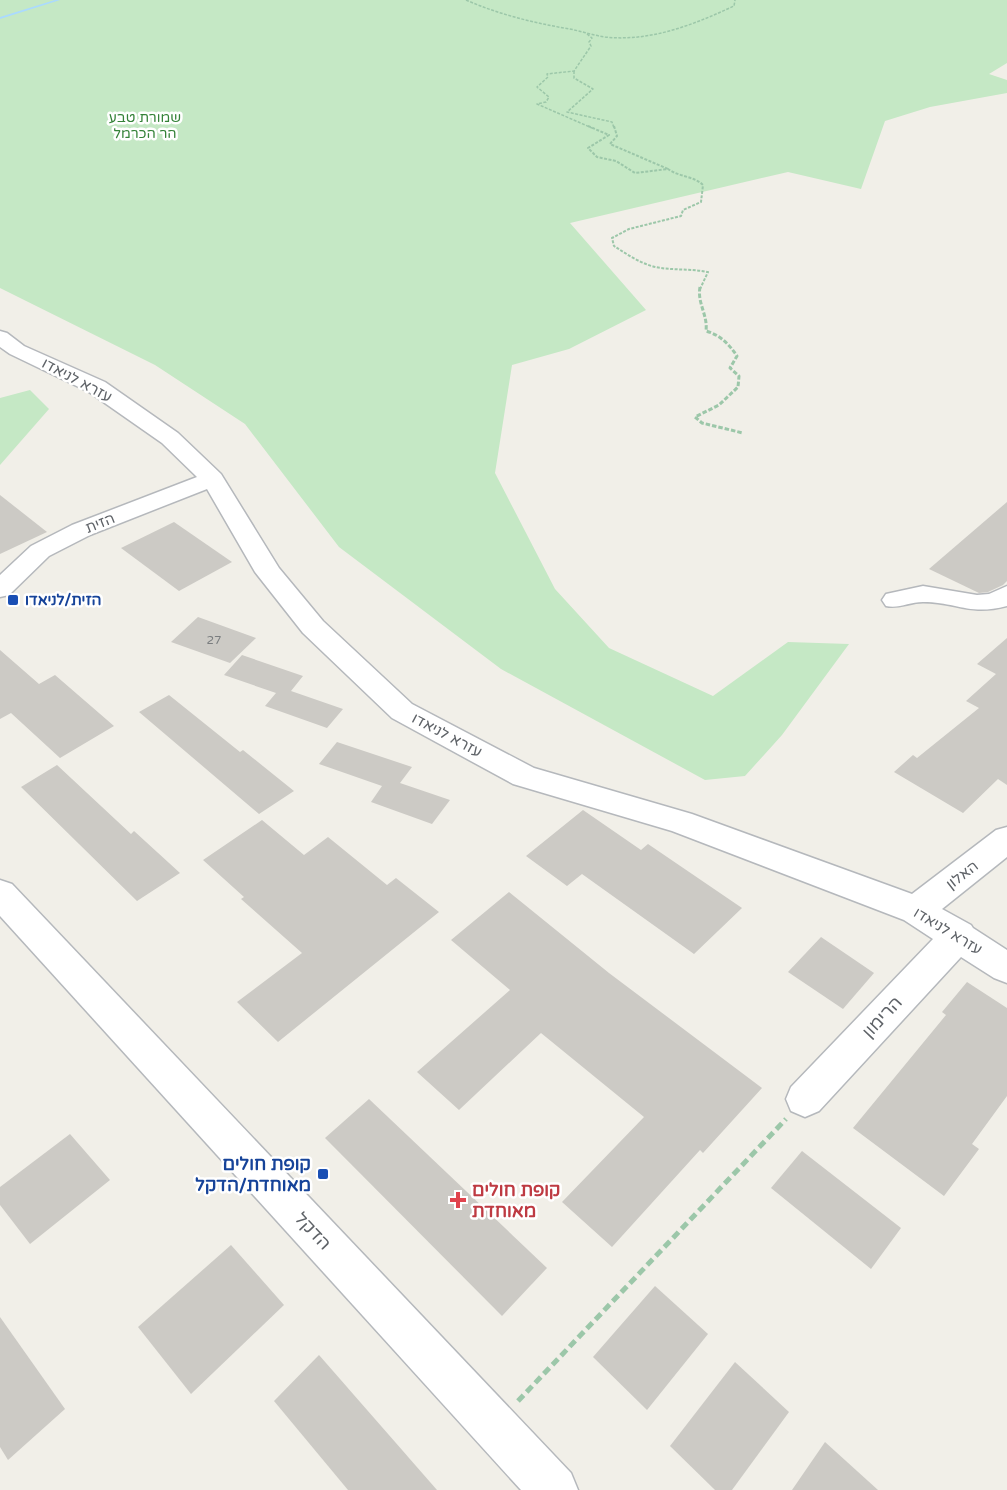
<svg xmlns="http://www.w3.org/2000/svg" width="1007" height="1490" viewBox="0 0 1007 1490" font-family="'Varela Round',Heebo,sans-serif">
	<rect width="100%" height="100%" fill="#f1efe8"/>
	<g fill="#c5e8c5">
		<path d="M0 0H1007V63L989 74 1007 80V93L930 107 885 121 861 189 788 172 570 223 646 310 569 349 512 365 495 473 555 589 609 648 713 696 788 642 849 644 782 735 745 776 705 780 501 669 339 547 245 424 155 365 0 288Z"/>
		<path d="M30 390 49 409 0 465V398Z"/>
	</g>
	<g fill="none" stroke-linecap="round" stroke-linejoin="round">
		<path fill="#aadaff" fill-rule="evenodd" d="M55 0H60L0 19V17Z"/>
	</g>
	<g fill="#cccac5">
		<path d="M0 495 47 532 0 554Z"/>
		<path d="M1007 502V581L1003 585 988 592 979 593 929 569Z"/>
		<path d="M174 522 232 562 179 591 121 548Z"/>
		<path d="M198 617 256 638 230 663 171 642Z"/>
		<path d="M1007 638V785L998 779 963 813 894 772 913 755 917 758 979 708 966 701 996 674 977 664Z"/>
		<path d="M0 650 39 684 55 675 114 726 60 758 11 713 0 719Z"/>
		<path d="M242 655 303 676 291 691 343 709 327 728 265 706 276 693 224 675Z"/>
		<path d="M169 695 240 752 243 750 294 791 259 814 139 712Z"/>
		<path d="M337 742 412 767 400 783 450 800 432 824 371 802 382 786 319 764Z"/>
		<path d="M57 765 131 834 134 831 180 873 137 901 21 787Z"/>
		<path d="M583 810 641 850 648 844 742 908 694 954 582 874 567 886 526 856Z"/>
		<path d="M262 820 304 855 328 837 387 885 396 878 439 912 278 1042 237 1002 302 953 241 899 244 897 203 860Z"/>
		<path d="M509 892 609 973 762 1088 703 1153 700 1150 612 1247 562 1202 644 1117 541 1033 459 1110 417 1072 510 990 451 940Z"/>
		<path d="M821 937 874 973 843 1009 788 972Z"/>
		<path d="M967 982 1007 1008V1096L972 1144 979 1149 944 1196 853 1128 946 1015 942 1012Z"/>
		<path d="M369 1099 547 1268 502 1316 325 1138Z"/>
		<path d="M70 1134 110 1180 30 1244 0 1205V1187Z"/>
		<path d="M802 1151 901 1228 871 1269 771 1188Z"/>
		<path d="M231 1245 284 1305 191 1394 138 1327Z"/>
		<path d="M655 1286 708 1334 647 1410 593 1357Z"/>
		<path d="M0 1317 65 1409 8 1460 0 1447Z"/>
		<path d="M319 1355 437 1490H348L274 1401Z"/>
		<path d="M735 1362 789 1412 732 1490H715L670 1446Z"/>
		<path d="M825 1442 878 1490H792Z"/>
	</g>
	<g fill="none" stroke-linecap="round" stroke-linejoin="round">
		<defs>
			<g id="street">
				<path d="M0 331 7 333 24 346 105 382 178 433 221 474 279 568 323 621 412 704 534 768 692 814 912 894 996 830 1007 827V857L942 909 971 925 973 928 1007 950V983L994 978 961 957 819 1111 805 1117 791 1111 786 1099 791 1087 933 939 904 920 672 831 513 784 392 718 303 633 255 572 207 489 90 535 49 556 9 595 0 597V575L31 546 72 525 197 477 162 443 89 392 10 354 0 347Z"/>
				<path d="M923 586 977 595 989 594 1007 586V606C969 616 957 602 923 602 909 602 899 609 886 606L882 600 886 594Z"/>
				<path d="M0 880 12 884 571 1473 578 1490H521L0 916Z"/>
			</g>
		</defs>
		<use href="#street" stroke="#b5b8bc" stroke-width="3"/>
		<g stroke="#9cc7a9" stroke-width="1.5" stroke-dasharray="3 1.5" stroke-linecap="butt">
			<path d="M466 0C498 14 530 22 564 28 578 30 591 35 605 37 650 42 693 25 734 6L735 0"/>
			<path d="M587 34 592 38 589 42 591 46 574 71 547 74 548 77 537 87 549 97 546 102 537 104 592 128"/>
			<path d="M574 71V78L593 89 567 112 612 122 614 128"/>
		</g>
		<g stroke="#9cc7a9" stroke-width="2" stroke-dasharray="3 1.5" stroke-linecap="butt">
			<path d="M588 126 609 135 588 148 597 157 616 161 635 173 668 169C679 177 694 176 703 185L701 202 683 210 681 216 629 229 612 238 614 246C628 255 644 266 661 268 676 270 692 269 708 272L700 289"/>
			<path d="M614 126 617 136 610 144 668 169"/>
		</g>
		<path stroke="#9cc7a9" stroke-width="3" stroke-dasharray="4.5 2" stroke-linecap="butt" d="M700 287C697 303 708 315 706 331 720 335 729 344 737 356L730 368 739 376 738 387 719 405 695 417 702 423 743 433"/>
		<path stroke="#9cc7a9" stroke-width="5" stroke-dasharray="8 4.5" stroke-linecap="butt" d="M518 1401 786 1119"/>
		<use href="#street" fill="#fff" fill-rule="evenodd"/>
	</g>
	<g fill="#1a4fb4" stroke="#fff" stroke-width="2">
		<rect x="7" y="594" width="12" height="12" rx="3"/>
		<rect x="317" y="1168" width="12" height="12" rx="3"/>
	</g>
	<path fill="#e0444e" stroke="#fff" stroke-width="2" d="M455 1191h6v6h6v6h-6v6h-6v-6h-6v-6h6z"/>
	<g text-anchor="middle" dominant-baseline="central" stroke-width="5" stroke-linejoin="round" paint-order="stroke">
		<g font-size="12" fill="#7a7d7f">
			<text x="214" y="640">27</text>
		</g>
		<g font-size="14" fill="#348238" stroke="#fff">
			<text x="145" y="117">שמורת טבע<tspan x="145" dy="16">הר הכרמל</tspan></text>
		</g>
		<g font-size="15" fill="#5f6368" stroke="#fff">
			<text transform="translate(77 380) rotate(28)">עזרא לניאדו</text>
			<text transform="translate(100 523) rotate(-22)">הזית</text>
			<text transform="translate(447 735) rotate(28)">עזרא לניאדו</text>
			<text transform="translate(962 875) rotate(-38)">האלון</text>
			<text transform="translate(948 931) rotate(31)">עזרא לניאדו</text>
		</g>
		<g font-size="15" font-weight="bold" fill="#164399" stroke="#fff" text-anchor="start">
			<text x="25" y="600">הזית/לניאדו</text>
		</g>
		<g font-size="18" fill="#5f6368" stroke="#fff">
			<text transform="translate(882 1017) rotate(-47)">הרימון</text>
			<text transform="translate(313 1231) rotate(47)">הדקל</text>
		</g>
		<g font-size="18" font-weight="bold" fill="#164399" stroke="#fff" text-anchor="end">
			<text x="311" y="1164">קופת חולים<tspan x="311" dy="21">מאוחדת/הדקל</tspan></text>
		</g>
		<g font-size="18" font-weight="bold" fill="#be3a42" stroke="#fff" text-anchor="start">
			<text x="472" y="1190">קופת חולים<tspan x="472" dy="21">מאוחדת</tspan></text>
		</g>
	</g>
</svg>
